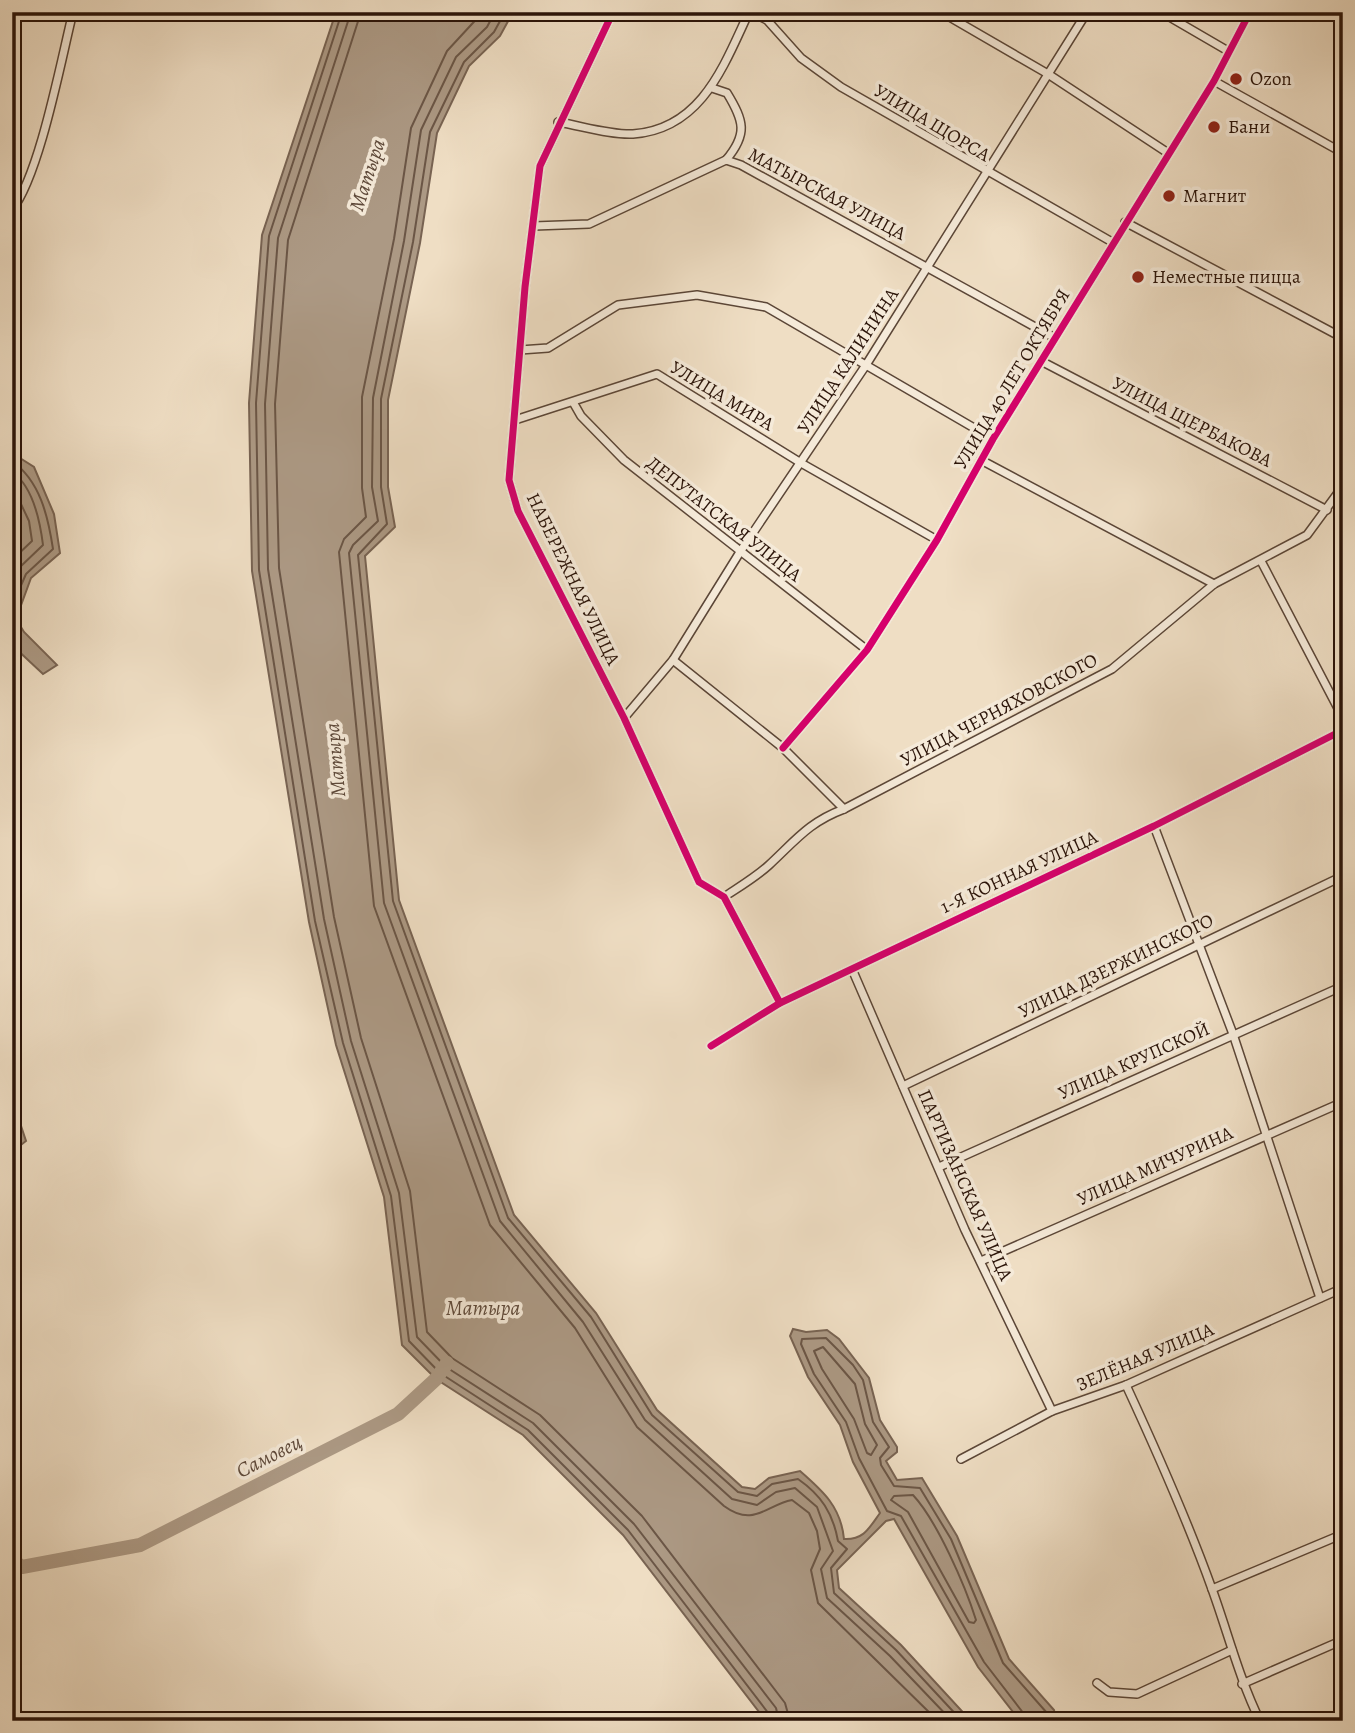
<svg xmlns="http://www.w3.org/2000/svg" width="1355" height="1733" viewBox="0 0 1355 1733" font-family="Alegreya,serif">
	<rect width="100%" height="100%" fill="#efdec4"/>
	<filter id="stains"><feTurbulence type="fractalNoise" baseFrequency=".00286" numOctaves="4"/><feColorMatrix values="0 0 0 0 .2 0 0 0 0 .09 0 0 0 0 .02 0 0 0 .5 -.17"/></filter>
	<radialGradient id="worn" r=".72"><stop offset=".6" stop-color="#630" stop-opacity="0"/><stop offset="1" stop-color="#630" stop-opacity=".3"/></radialGradient>
	<g fill="#ac9984" stroke="#786352" stroke-width="2">
		<path d="M336 12H513L500 36 469 66 437 133 420 243 388 400V487L395 527 365 556 399 900 514 1215 596 1313 657 1410 742 1487 755 1489 769 1478 800 1471C823 1491 841 1507 844 1539 864 1540 869 1528 880 1513L853 1462 840 1425 808 1377 790 1336 793 1329 806 1332 827 1330 839 1339 869 1378 880 1420 897 1447V1452L886 1461 897 1480 922 1478 957 1536 1009 1659 1054 1710 1056 1721H1020L978 1667 894 1519 886 1521 837 1570 839 1588 901 1645 971 1721H766L623 1535 523 1435 436 1379 402 1345 384 1197 336 1045 309 922 252 571 249 403 262 235Z"/>
		<path d="M12 453 34 467 54 514 60 553 31 578 16 619 24 632 57 665 43 674 12 645V514L15 504Z"/>
		<path d="M12 1119 20 1123 26 1141 12 1152Z"/>
	</g>
	<g fill="none" stroke-linecap="round" stroke-linejoin="round">
		<g stroke="#6b5646" stroke-width="2">
			<path d="M342 12 269 236 256 403 259 570 315 921 343 1043 391 1196 409 1341 440 1373 528 1430 628 1530 769 1714 771 1721"/>
			<path d="M351 12 278 238 265 404 268 569 324 919 351 1041 399 1193 417 1337 446 1367 533 1423 634 1524 776 1708 779 1721"/>
			<path d="M361 12 288 240 275 404 279 568 334 917 361 1038 410 1191 427 1332 452 1358 540 1415 642 1516 785 1703 790 1721"/>
			<path d="M483 12 447 51 411 128 394 239 362 397V488L366 517 344 539 339 552 374 906 490 1225 575 1328 637 1427 724 1506C754 1528 766 1505 792 1500L809 1513 817 1531 820 1549 811 1570 818 1603 938 1721"/>
			<path d="M495 12 487 27 456 57 421 130 404 241 373 398 372 487 378 521 353 545 349 553 384 903 500 1221 583 1322 645 1420 732 1499 757 1505 776 1492 795 1488 817 1507 833 1551 821 1569 827 1598 890 1656 952 1721"/>
			<path d="M505 12 494 32 464 62 430 132 413 242 381 399V487L387 524 358 555 393 901 508 1218 591 1317 652 1415 738 1492 757 1496 772 1484 798 1479C821 1495 833 1513 838 1541L847 1549 831 1568 834 1593 896 1650 962 1721"/>
			<path d="M12 461C40 481 48 516 53 549L26 574 12 606"/>
			<path d="M12 472C33 486 40 521 43 545L19 568 12 582"/>
			<path d="M12 485 29 521 32 541 12 560"/>
			<path d="M823 1347 855 1384 865 1424 877 1445 871 1455 867 1453 854 1419 822 1369 814 1351Z"/>
			<path d="M913 1495C937 1521 965 1585 976 1620L974 1623 969 1622 908 1512 891 1500 894 1496Z"/>
			<path d="M1025 1721 1024 1714 984 1662 901 1516 887 1511 859 1458 846 1422 814 1374 801 1344 802 1339 826 1338 853 1365 863 1380 873 1422 889 1447 880 1458 881 1465 894 1486 920 1488 951 1539 1003 1663 1047 1713 1049 1721"/>
		</g>
		<path stroke="#ac9984" stroke-width="14" d="M12 1560 22 1567 140 1545 398 1414 436 1379 447 1363"/>
		<defs>
			<g id="minor">
				<path d="M613 12 540 166 525 287 509 480 518 511 624 718 699 882 724 897 780 1003"/>
				<path d="M751 12 767 20 801 58 841 87 1112 242"/>
				<path d="M941 12 1048 74 1168 153"/>
				<path d="M1161 12 1228 51"/>
				<path d="M1214 81 1343 153"/>
				<path d="M712 88 727 93C744 121 748 134 726 160"/>
				<path d="M558 122C582 126 610 135 633 134 702 129 724 65 749 12"/>
				<path d="M12 210C40 174 61 60 73 12"/>
				<path d="M1125 222 1343 338"/>
				<path d="M534 226 589 224 726 160 741 165 1055 338"/>
				<path d="M520 350 548 348 618 305 697 295 766 307 993 439"/>
				<path d="M1041 361 1327 510"/>
				<path d="M573 402 581 416 624 460 867 650"/>
				<path d="M515 420 657 374 801 463 937 540"/>
				<path d="M981 460 1214 584"/>
				<path d="M1261 561 1343 718"/>
				<path d="M673 660 783 748 844 809"/>
				<path d="M624 718 673 660 740 552 866 365 1087 12"/>
				<path d="M783 748 867 650 937 540 993 439 1214 81 1250 12"/>
				<path d="M1154 826 1233 1034 1320 1298"/>
				<path d="M724 897C739 887 756 877 769 865 796 840 809 822 844 809L1112 669 1214 584 1307 535 1343 486"/>
				<path d="M852 969 965 1230 1052 1411"/>
				<path d="M711 1046 780 1003 1154 826 1343 730"/>
				<path d="M903 1086 1343 876"/>
				<path d="M939 1167 1343 986"/>
				<path d="M981 1261 1343 1102"/>
				<path d="M1126 1385C1157 1452 1187 1519 1212 1589 1228 1633 1239 1678 1260 1721"/>
				<path d="M961 1459 1052 1411 1126 1385 1343 1288"/>
				<path d="M1212 1589 1343 1534"/>
				<path d="M1097 1683 1109 1692 1137 1694 1232 1650"/>
				<path d="M1242 1684 1343 1640"/>
			</g>
		</defs>
		<use href="#minor" stroke="#5b4637" stroke-width="10"/>
		<use href="#minor" stroke="#f5ead9" stroke-width="7"/>
		<defs>
			<g id="cycleway">
				<path d="M613 12 540 166 525 287 509 480 518 511 624 718 699 882 724 897 780 1003"/>
				<path d="M783 748 867 650 937 540 993 439 1214 81 1250 12"/>
				<path d="M711 1046 780 1003 1154 826 1343 730"/>
			</g>
		</defs>
		<use href="#cycleway" stroke="#f5ead9" stroke-width="11"/>
		<use href="#cycleway" stroke="#d6006c" stroke-width="7"/>
	</g>
	<g fill="#8f2418" stroke="#f5ead9" stroke-width="2.5">
		<circle cx="1236" cy="79" r="7"/>
		<circle cx="1214" cy="127" r="7"/>
		<circle cx="1169" cy="196" r="7"/>
		<circle cx="1138" cy="277" r="7"/>
	</g>
	<g text-anchor="middle" dominant-baseline="central" stroke-width="7" stroke-linejoin="round" paint-order="stroke">
		<g font-size="19" fill="#2a1308" stroke="#f5ead9" text-anchor="start">
			<text x="1250" y="79">Ozon</text>
			<text x="1228" y="127">Бани</text>
			<text x="1183" y="196">Магнит</text>
			<text x="1152" y="277">Неместные пицца</text>
		</g>
		<g font-size="19" fill="#2a1308" stroke="#f5ead9">
			<text transform="translate(932 123) rotate(31)">УЛИЦА ЩОРСА</text>
			<text transform="translate(827 194) rotate(28)">МАТЫРСКАЯ УЛИЦА</text>
			<text transform="translate(848 361) rotate(-57)">УЛИЦА КАЛИНИНА</text>
			<text transform="translate(1012 379) rotate(-59)">УЛИЦА 40 ЛЕТ ОКТЯБРЯ</text>
			<text transform="translate(722 396) rotate(31)">УЛИЦА МИРА</text>
			<text transform="translate(1192 422) rotate(27)">УЛИЦА ЩЕРБАКОВА</text>
			<text transform="translate(724 519) rotate(38)">ДЕПУТАТСКАЯ УЛИЦА</text>
			<text transform="translate(573 579) rotate(64)">НАБЕРЕЖНАЯ УЛИЦА</text>
			<text transform="translate(999 710) rotate(-28)">УЛИЦА ЧЕРНЯХОВСКОГО</text>
			<text transform="translate(1019 872) rotate(-25)">1-Я КОННАЯ УЛИЦА</text>
			<text transform="translate(1116 966) rotate(-26)">УЛИЦА ДЗЕРЖИНСКОГО</text>
			<text transform="translate(1134 1061) rotate(-24)">УЛИЦА КРУПСКОЙ</text>
			<text transform="translate(1155 1166) rotate(-24)">УЛИЦА МИЧУРИНА</text>
			<text transform="translate(965 1185) rotate(66)">ПАРТИЗАНСКАЯ УЛИЦА</text>
			<text transform="translate(1145 1357) rotate(-23)">ЗЕЛЁНАЯ УЛИЦА</text>
		</g>
		<g font-size="21" font-style="italic" fill="#5e493a" stroke="#f5ead9">
			<text transform="translate(367 175) rotate(-72)">Матыра</text>
			<text transform="translate(335 760) rotate(-95)">Матыра</text>
			<text x="483" y="1308">Матыра</text>
			<text transform="translate(269 1456) rotate(-27)">Самовец</text>
		</g>
	</g>
	<rect width="1355" height="1733" fill="none" stroke="#efdec4" stroke-width="42"/>
	<rect x="14" y="14" width="1327" height="1705" fill="none" stroke="#2a1308" stroke-width="3.5"/>
	<rect x="21" y="21" width="1313" height="1691" fill="none" stroke="#2a1308" stroke-width="2"/>
	<rect width="100%" height="100%" filter="url(#stains)"/>
	<rect width="100%" height="100%" fill="url(#worn)"/>
</svg>
